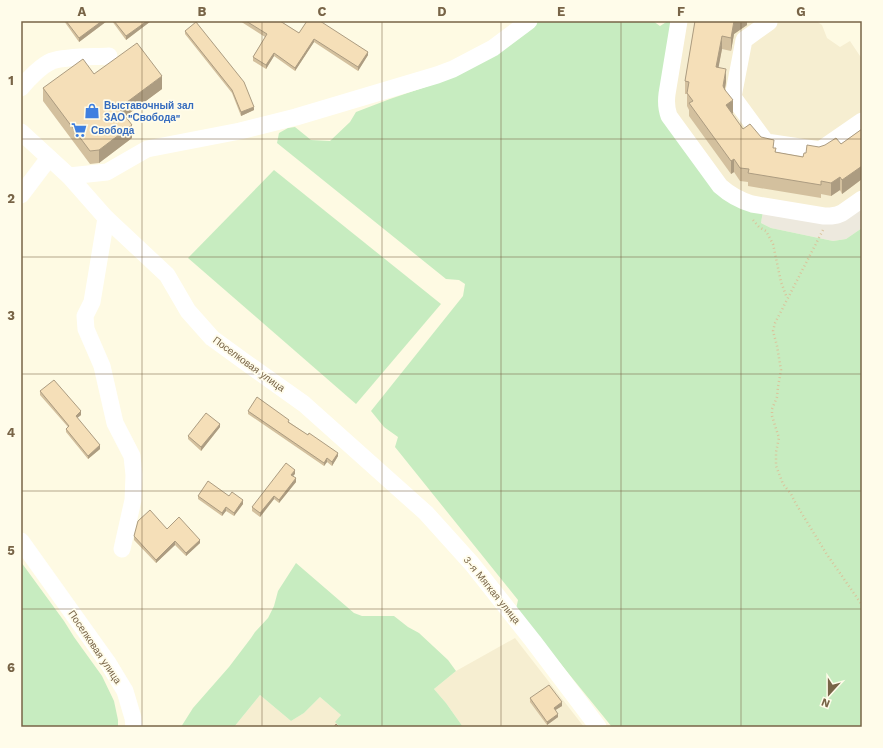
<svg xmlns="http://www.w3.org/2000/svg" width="883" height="748" viewBox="0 0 883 748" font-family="'Work Sans',sans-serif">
	<rect width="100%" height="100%" fill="#fefae3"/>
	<g fill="#f6eed1">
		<path d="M674 21H816L822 25 827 38 840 47 850 41 862 59V205L845 217 742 207 661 93Z"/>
		<path d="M515 638 584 727H463L446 703 434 689 456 671Z"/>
		<path d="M260 695 291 721 304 713 320 697 341 715 336 722 340 727H234Z"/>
	</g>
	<path fill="#ede9de" d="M862 206V228L846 239 833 241 771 228 761 223 763 211Z"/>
	<g fill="#c7ecc0">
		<path d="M537 21H653L660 26 668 21H674L661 93 716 189 763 211 761 223 771 228 833 241 846 239 862 228V727H612L516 609 518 600 395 447 398 437 384 427 371 411 463 296 465 284 459 280 446 279 277 143 279 133 288 128 295 127 311 140 330 141 350 122 356 112 390 99 443 81Z"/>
		<path d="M274 170 441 304 356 404 188 258Z"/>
		<path d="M21 562 64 621 74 637 102 676 114 701 118 720V727H21Z"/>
		<path d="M296 563 354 613 362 616H394L408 627 419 633 448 660 456 671 434 689 446 703 463 727H340L335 722 341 715 320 697 304 713 291 721 260 695 234 727H181L193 708 229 667 251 638 255 632 268 618 274 606 278 591Z"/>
	</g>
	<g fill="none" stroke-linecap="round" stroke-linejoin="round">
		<g stroke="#dac39b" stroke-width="2.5" stroke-dasharray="1 3" stroke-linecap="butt">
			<path d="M753 220 759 227 766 231 773 244 781 282 787 298"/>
			<path d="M823 230 775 323 773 331 777 346 781 370 778 387 777 397 772 409V416L779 438 776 452V466L783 484 791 494 796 504 826 553 862 605"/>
		</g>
		<g stroke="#fff" stroke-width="17">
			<path d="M679 21 667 94C666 102 666 108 669 116L720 186C730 195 739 200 752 204L824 216H831L837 215 842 213 862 199"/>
			<path d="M769 21V22L744 40 733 97 766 142 820 150 862 121"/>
			<path d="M21 88C28 79 42 65 52 61 67 56 94 57 109 56"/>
			<path d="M21 132 69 176 106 218 167 275 188 311 212 338 245 362 304 404 426 513 472 564 533 641 598 727"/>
			<path d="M69 176 107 172 147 149 240 131 296 117 437 75 453 69 493 48 529 21"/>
			<path d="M21 195 49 158"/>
			<path d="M106 218 92 302 85 316 86 329 102 366 115 423 132 456 134 475 133 500 122 549"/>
			<path d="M21 541 108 663 125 691 133 718 134 727"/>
		</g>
	</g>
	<g fill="#d3c09e">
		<path d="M64 21H107L79 42Z"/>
		<path d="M112 21H151L126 40Z"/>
		<path d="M240 21H280L299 33 368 55 358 71 314 42 295 71 274 56 266 69 253 61V57L265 37Z"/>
		<path d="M695 21H747V25L734 34 731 51 722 49 718 68 726 82 725 89 733 113 732 114 743 129 761 137 774 148 776 152 803 157 806 153 819 147 841 144 862 129V179L842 194 840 190 831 196 821 194V198L748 186V182L740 181 734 172 731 174 689 116V110L687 106V94H685V81Z"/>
		<path d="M185 31 254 110 241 116 232 93 185 34Z"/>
		<path d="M94 74 162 89 125 116 132 138 99 163 90 164 43 101V88Z"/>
		<path d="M40 391 81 415 77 418 100 449 88 459 66 432V429L68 427 40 395Z"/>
		<path d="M248 411 289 422 338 456 332 466 327 462 324 466 248 414Z"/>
		<path d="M220 427 201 451 188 439V436Z"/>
		<path d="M295 474 293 476 296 482 279 503 274 499 260 517 252 511V507Z"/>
		<path d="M198 496H229L243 504 234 516 226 511 222 516 198 499Z"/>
		<path d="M167 529 200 543 186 556 175 545 156 563 134 540V536Z"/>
		<path d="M530 698 562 706 555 710 558 717 547 725 530 702Z"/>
	</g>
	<g fill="#ac9c81">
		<path d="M102 21H107L79 42V38Z"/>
		<path d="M147 21H151L126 40V36Z"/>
		<path d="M734 21H747V25L734 34 731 51V38Z"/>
		<path d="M722 36V49L716 81V67Z"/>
		<path d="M314 39V42L295 71V68Z"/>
		<path d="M368 52V55L358 71V67Z"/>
		<path d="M274 53V56L266 69V65Z"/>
		<path d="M726 69V82L723 99V86Z"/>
		<path d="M162 76V89L119 121V108Z"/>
		<path d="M733 100V113L726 118V105Z"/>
		<path d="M254 107V110L241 116V112Z"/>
		<path d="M132 125V138L99 163V150Z"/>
		<path d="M734 159V172L731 174V161Z"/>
		<path d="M862 166V179L842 194V180Z"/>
		<path d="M840 177V190L831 196V183Z"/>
		<path d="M81 411V415L76 419V416Z"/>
		<path d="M220 424V427L201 451V447Z"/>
		<path d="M100 445V449L88 459V456Z"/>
		<path d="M338 453V456L332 466V462Z"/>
		<path d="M327 458V462L324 466V463Z"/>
		<path d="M295 470V474L291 478V475Z"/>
		<path d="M296 478V482L279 503V500Z"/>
		<path d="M274 496V499L260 517V513Z"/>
		<path d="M243 500V504L234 516V513Z"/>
		<path d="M226 507V511L222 516V513Z"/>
		<path d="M200 540V543L186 556V553Z"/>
		<path d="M175 541V545L156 563V560Z"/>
		<path d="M562 702V706L554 711V708Z"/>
		<path d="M558 714V717L547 725V722Z"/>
	</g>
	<g fill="#f5dfb8" stroke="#ac9c81">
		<path d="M66 21H102L79 38Z"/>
		<path d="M114 21H147L126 36Z"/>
		<path d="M246 21H280L299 33 307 21H320L368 52 358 67 314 39 295 68 274 53 266 65 253 57 267 34Z"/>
		<path d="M695 21H734L731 38 722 36 716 67 726 69 723 86 725 90 733 100 726 105 743 129 750 124 761 137 774 140 773 148H776L775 152 803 157 804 153H806L807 145 819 147 825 145 836 138 841 144 862 129V166L842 180 840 177 831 183 821 181V185L748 173 749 169 740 168 734 159 731 161 689 103 693 101 687 93 689 82 685 81Z"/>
		<path d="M196 22 244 82 254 107 241 112 232 90 185 31Z"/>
		<path d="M137 43 162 76 119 108 132 125 99 150 90 151 43 88 83 59 94 74Z"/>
		<path d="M54 380 81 411 76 416 100 445 88 456 66 429 69 426 40 391Z"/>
		<path d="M257 397 289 420 288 422 308 435 309 433 338 453 332 462 327 458 324 463 248 411Z"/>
		<path d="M206 413 220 424 201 447 188 436Z"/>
		<path d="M286 463 295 470 291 475 296 478 279 500 274 496 260 513 252 507Z"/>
		<path d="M208 481 229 496 232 492 243 500 234 513 226 507 222 513 198 496Z"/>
		<path d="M150 510 167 529 179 517 200 540 186 553 175 541 156 560 134 536 138 521Z"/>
		<path d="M549 685 562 702 554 708 558 714 547 722 530 698Z"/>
		<path d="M336 724 339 727H334Z"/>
	</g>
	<path fill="none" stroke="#786447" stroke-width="1" stroke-opacity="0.55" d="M142 21V727M262 21V727M382 21V727M501 21V727M621 21V727M741 21V727M21 139H862M21 257H862M21 374H862M21 491H862M21 609H862"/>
	<defs>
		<symbol id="shop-bare" viewBox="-9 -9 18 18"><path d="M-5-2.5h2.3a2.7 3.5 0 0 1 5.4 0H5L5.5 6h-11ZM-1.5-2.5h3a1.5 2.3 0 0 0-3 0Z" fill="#3f7fe0" stroke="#fffcea" stroke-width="2.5" paint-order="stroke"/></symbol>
		<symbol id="supermarket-bare" viewBox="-9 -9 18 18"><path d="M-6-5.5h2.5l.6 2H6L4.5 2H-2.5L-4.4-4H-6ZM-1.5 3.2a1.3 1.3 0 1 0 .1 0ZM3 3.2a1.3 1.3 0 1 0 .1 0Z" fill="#3f7fe0" stroke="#fffcea" stroke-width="2.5" paint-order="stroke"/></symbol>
	</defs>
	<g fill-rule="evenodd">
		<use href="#shop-bare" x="81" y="100" width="22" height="22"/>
		<use href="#supermarket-bare" x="68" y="119" width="22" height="22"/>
	</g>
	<g text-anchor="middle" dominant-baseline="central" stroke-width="3.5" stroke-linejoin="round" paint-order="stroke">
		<g font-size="10" font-weight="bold" fill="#366cbe" stroke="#fffcea" text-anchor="start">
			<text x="104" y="105">Выставочный зал<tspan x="104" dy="12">ЗАО "Свобода"</tspan></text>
			<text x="91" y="130">Свобода</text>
		</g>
		<g font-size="10" fill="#786447" stroke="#fffcea">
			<text transform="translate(249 364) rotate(36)">Поселковая улица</text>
			<text transform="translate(492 590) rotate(51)">3-я Мягкая улица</text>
			<text transform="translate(95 647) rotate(56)">Поселковая улица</text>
		</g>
	</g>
	<rect width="883" height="748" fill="none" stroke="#fffcea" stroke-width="44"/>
	<g transform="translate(829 694) rotate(201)" stroke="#fffcea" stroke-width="3" paint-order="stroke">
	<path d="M0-3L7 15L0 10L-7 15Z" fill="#786447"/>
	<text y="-6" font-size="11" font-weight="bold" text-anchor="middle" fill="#786447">N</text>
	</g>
	<rect x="22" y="22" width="839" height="704" fill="none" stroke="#786447" stroke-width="1.5"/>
	<g font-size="13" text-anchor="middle" font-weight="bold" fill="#786447">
		<text x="82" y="16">A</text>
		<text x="202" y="16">B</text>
		<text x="322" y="16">C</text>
		<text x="442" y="16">D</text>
		<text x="561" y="16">E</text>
		<text x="681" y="16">F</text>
		<text x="801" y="16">G</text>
		<text x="11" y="85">1</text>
		<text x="11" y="203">2</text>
		<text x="11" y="320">3</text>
		<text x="11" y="437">4</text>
		<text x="11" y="555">5</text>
		<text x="11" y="672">6</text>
	</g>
</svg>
